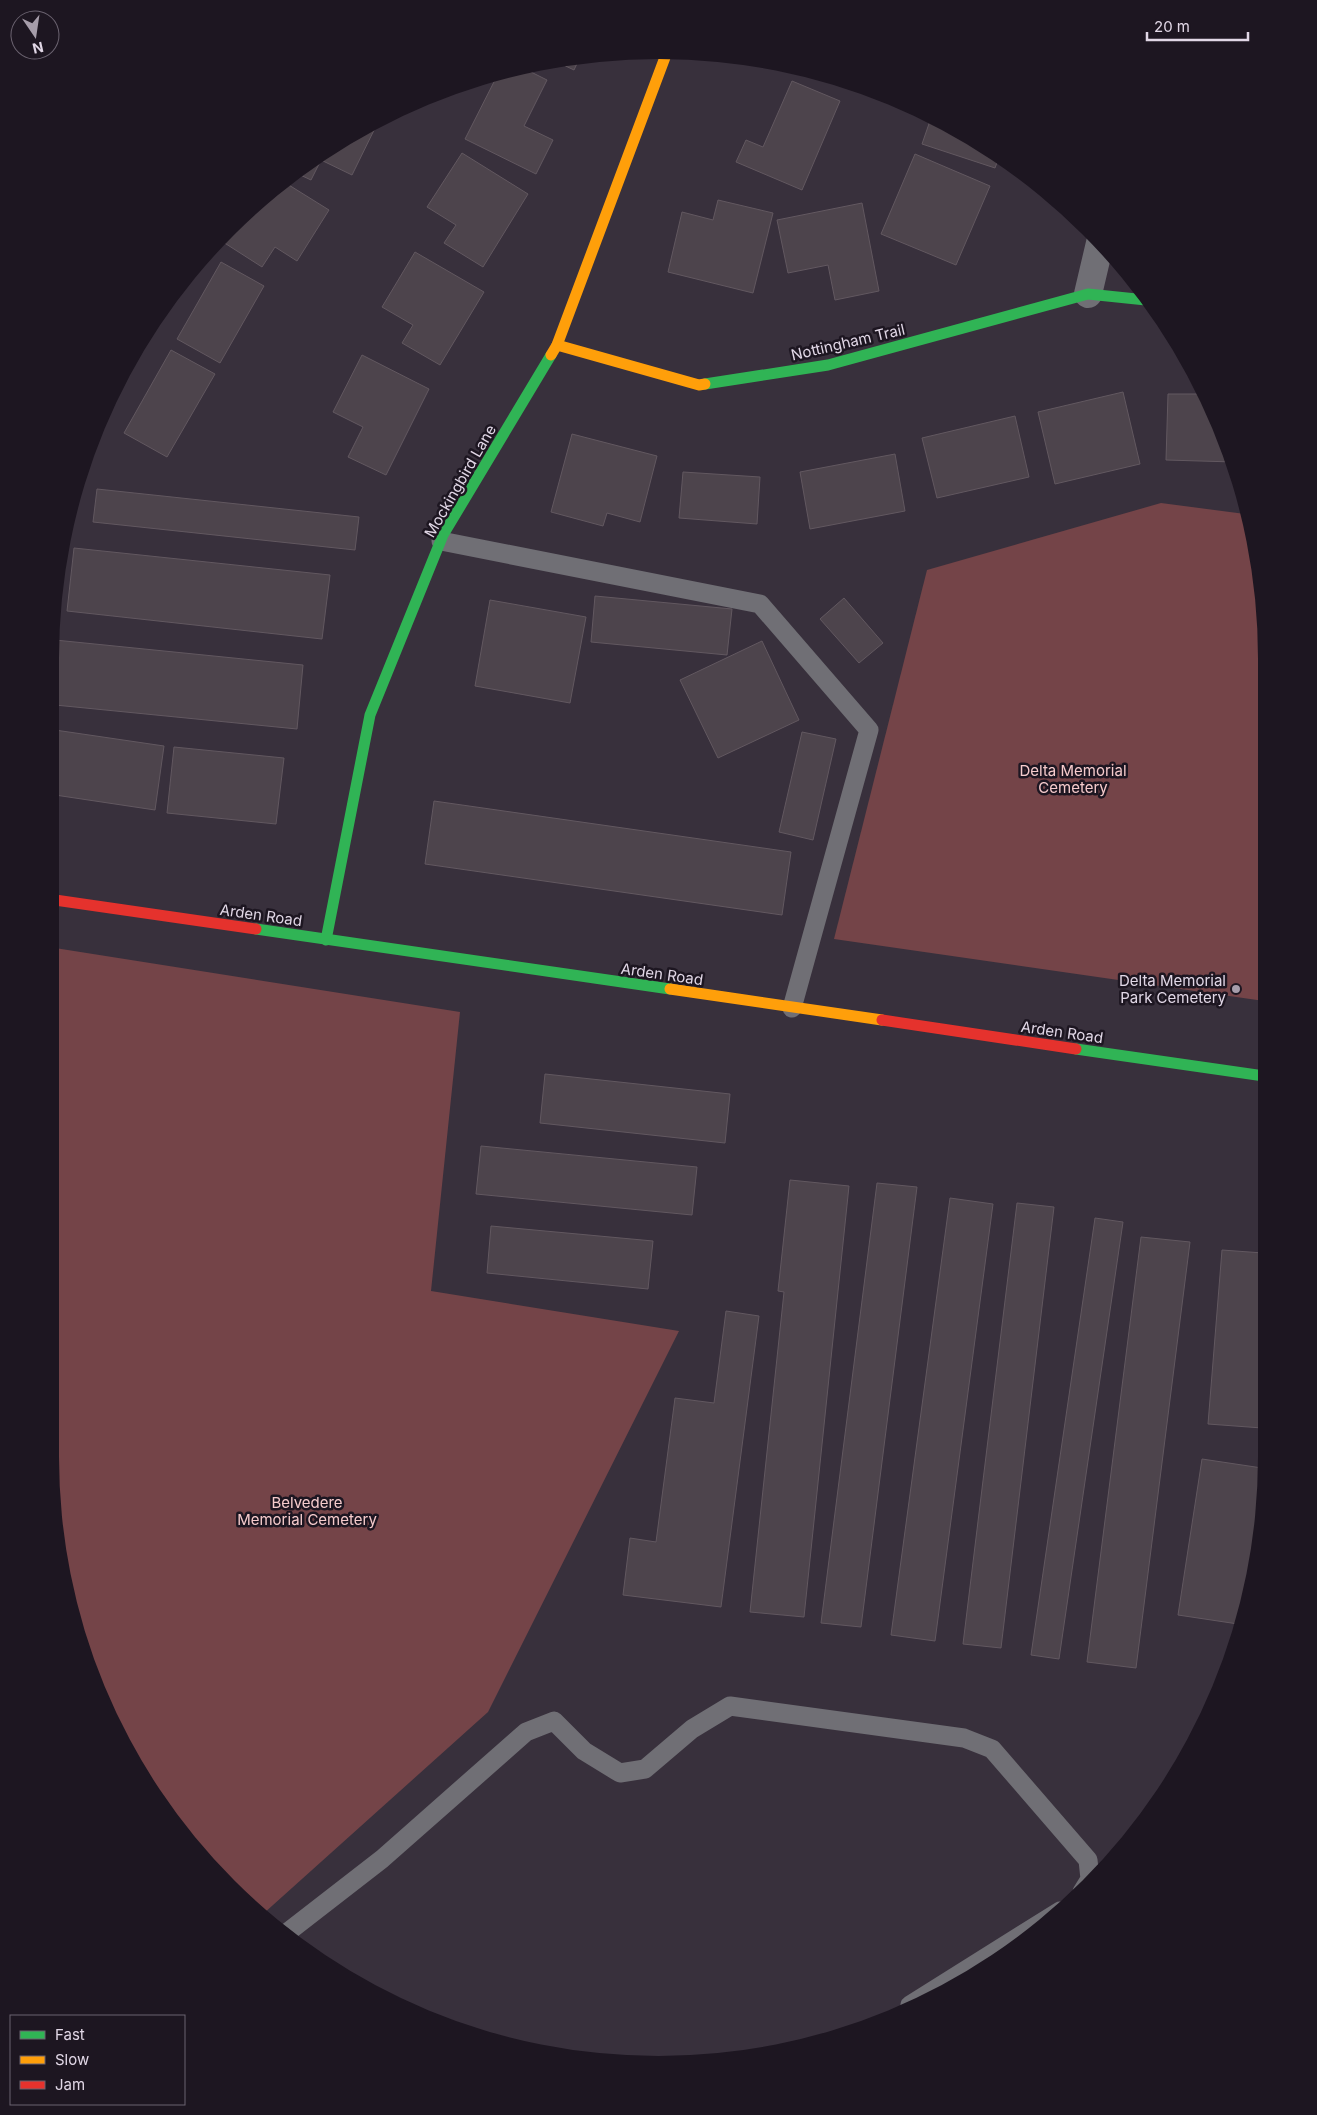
<svg xmlns="http://www.w3.org/2000/svg" width="1317" height="2115" viewBox="0 0 1317 2115" font-family="Inter,sans-serif">
	<rect width="100%" height="100%" fill="#38303c"/>
	<g fill="#744448">
		<path d="M1161 503 1245 514 1266 618 1264 1001 834 939 927 570Z"/>
		<path d="M55 948 460 1012 431 1291 679 1331 488 1712 263 1914 176 1827 113 1726 82 1652 55 1536Z"/>
	</g>
	<g fill="#4d444c" stroke="#625860">
		<path d="M581 55 574 70 555 61 579 55Z"/>
		<path d="M523 68 547 80 524 126 553 140 536 174 465 139 498 74Z"/>
		<path d="M792 81 840 101 802 190 736 162 746 140 763 147Z"/>
		<path d="M932 115 999 157 995 168 922 144Z"/>
		<path d="M379 120 352 175 321 160 311 180 296 173 354 132Z"/>
		<path d="M462 153 528 194 483 267 444 243 456 225 427 207Z"/>
		<path d="M915 154 990 186 956 265 881 234Z"/>
		<path d="M284 182 329 210 297 261 275 247 262 267 223 242 233 227 257 201Z"/>
		<path d="M718 200 773 213 753 293 668 272 682 212 713 220Z"/>
		<path d="M862 203 879 291 835 300 828 265 788 273 777 220Z"/>
		<path d="M415 252 484 292 440 365 402 343 413 325 382 307Z"/>
		<path d="M221 262 264 286 220 363 177 339Z"/>
		<path d="M171 350 215 374 167 457 124 433Z"/>
		<path d="M362 355 429 389 386 475 348 457 363 427 333 412Z"/>
		<path d="M1123 392 1140 464 1055 484 1038 412Z"/>
		<path d="M1168 394H1204L1234 462 1166 460Z"/>
		<path d="M1015 416 1029 477 937 498 922 438Z"/>
		<path d="M572 434 657 456 640 522 607 513 603 526 551 512Z"/>
		<path d="M895 454 905 511 810 529 800 472Z"/>
		<path d="M683 472 760 477 757 524 679 518Z"/>
		<path d="M97 489 359 517 355 550 93 522Z"/>
		<path d="M74 548 330 575 322 639 67 611Z"/>
		<path d="M595 596 732 609 727 655 591 642Z"/>
		<path d="M844 598 883 643 859 663 820 619Z"/>
		<path d="M490 600 586 617 570 703 475 686Z"/>
		<path d="M55 640 303 665 297 729 55 705Z"/>
		<path d="M762 641 799 720 718 758 680 680Z"/>
		<path d="M55 730 164 746 155 810 55 795Z"/>
		<path d="M802 732 836 739 813 840 779 832Z"/>
		<path d="M174 747 284 758 276 824 167 813Z"/>
		<path d="M434 801 791 852 782 915 425 864Z"/>
		<path d="M545 1074 730 1094 725 1143 540 1123Z"/>
		<path d="M481 1146 697 1167 692 1215 476 1194Z"/>
		<path d="M790 1180 849 1186 804 1617 750 1612 784 1292 778 1291Z"/>
		<path d="M877 1183 917 1187 861 1627 821 1623Z"/>
		<path d="M950 1198 993 1204 935 1641 891 1635Z"/>
		<path d="M1017 1203 1054 1207 1001 1648 963 1644Z"/>
		<path d="M1095 1218 1123 1222 1059 1659 1031 1655Z"/>
		<path d="M491 1226 653 1241 648 1289 487 1273Z"/>
		<path d="M1141 1237 1190 1242 1136 1668 1087 1662Z"/>
		<path d="M1222 1250 1263 1253 1262 1428 1208 1424Z"/>
		<path d="M726 1311 759 1316 721 1607 623 1595 630 1538 656 1542 675 1398 714 1403Z"/>
		<path d="M1202 1459 1262 1468V1536L1238 1624 1178 1615Z"/>
	</g>
	<g fill="none" stroke-linecap="round" stroke-linejoin="round">
		<g stroke="#706f75" stroke-width="19">
			<path d="M441 541 760 604 869 730 792 1008"/>
			<path d="M284 1935 382 1859 526 1732 554 1721 584 1751 620 1773 645 1769 692 1729 730 1706 964 1738 992 1749 1088 1860 1090 1879 1082 1892"/>
			<path d="M910 2005 1060 1911"/>
		</g>
		<path stroke="#706f75" stroke-width="28" d="M1088 294 1100 243"/>
		<g stroke="#30b455" stroke-width="11">
			<path d="M705 384 828 365 1088 294 1146 300"/>
			<path d="M256 929 670 989"/>
			<path d="M326 940 370 715 443 535 551 355"/>
			<path d="M1076 1049 1264 1076"/>
		</g>
		<g stroke="#ff9f0a" stroke-width="11">
			<path d="M557 345 699 385 705 384"/>
			<path d="M551 355 557 345 667 52"/>
			<path d="M670 989 882 1020"/>
		</g>
		<g stroke="#e5322d" stroke-width="11">
			<path d="M55 900 256 929"/>
			<path d="M882 1020 1076 1049"/>
		</g>
	</g>
	<circle fill="#a69daa" stroke="#1d1621" stroke-width="2" cx="1236" cy="989" r="5"/>
	<g text-anchor="middle" dominant-baseline="central" stroke-width="5" stroke-linejoin="round" paint-order="stroke">
		<g font-size="15" fill="#e1d7e6" stroke="#1d1621">
			<text transform="translate(848 342) rotate(-13)">Nottingham Trail</text>
			<text transform="translate(460 481) rotate(-60)">Mockingbird Lane</text>
			<text transform="translate(261 915) rotate(8)">Arden Road</text>
			<text transform="translate(662 974) rotate(8)">Arden Road</text>
			<text transform="translate(1062 1032) rotate(8)">Arden Road</text>
		</g>
		<g font-size="15" fill="#f6cbcc" stroke="#1d1621">
			<text x="1073" y="770">Delta Memorial<tspan x="1073" dy="17">Cemetery</tspan></text>
			<text x="307" y="1502">Belvedere<tspan x="307" dy="17">Memorial Cemetery</tspan></text>
		</g>
		<g font-size="15" fill="#e1d7e6" stroke="#1d1621" text-anchor="end">
			<text x="1226" y="980">Delta Memorial<tspan x="1226" dy="17">Park Cemetery</tspan></text>
		</g>
	</g>
	<path d="M0 0H1317V2115H0ZM658 59H659A599 599 0 0 1 1258 658V1457A599 599 0 0 1 659 2056H658A599 599 0 0 1 59 1457V658A599 599 0 0 1 658 59Z" fill="#1d1621" fill-rule="evenodd"/>
	<rect x="10" y="2015" width="175" height="90" fill="#1d1621" stroke="#6b6370"/>
	<rect x="20" y="2031" width="25" height="8" fill="#30b455" stroke="#6b6370"/>
	<text x="55" y="2040" font-size="15" fill="#e1d7e6">Fast</text>
	<rect x="20" y="2056" width="25" height="8" fill="#ff9f0a" stroke="#6b6370"/>
	<text x="55" y="2065" font-size="15" fill="#e1d7e6">Slow</text>
	<rect x="20" y="2081" width="25" height="8" fill="#e5322d" stroke="#6b6370"/>
	<text x="55" y="2090" font-size="15" fill="#e1d7e6">Jam</text>
	<g transform="translate(35 35) rotate(167)"><circle r="24" fill="#1d1621" stroke="#6b6370"/>
	<path d="M0-4L9 19L0 12L-9 19Z" fill="#a69daa"/>
	<text y="-8" font-size="14" font-weight="bold" text-anchor="middle" fill="#e1d7e6">N</text>
	</g>
	<path d="M1147 32v8h101v-8" fill="none" stroke="#e1d7e6" stroke-width="2.5"/>
	<text x="1154" y="32" font-size="15" fill="#e1d7e6" stroke="#1d1621" stroke-width="4" paint-order="stroke">20 m</text>
</svg>
